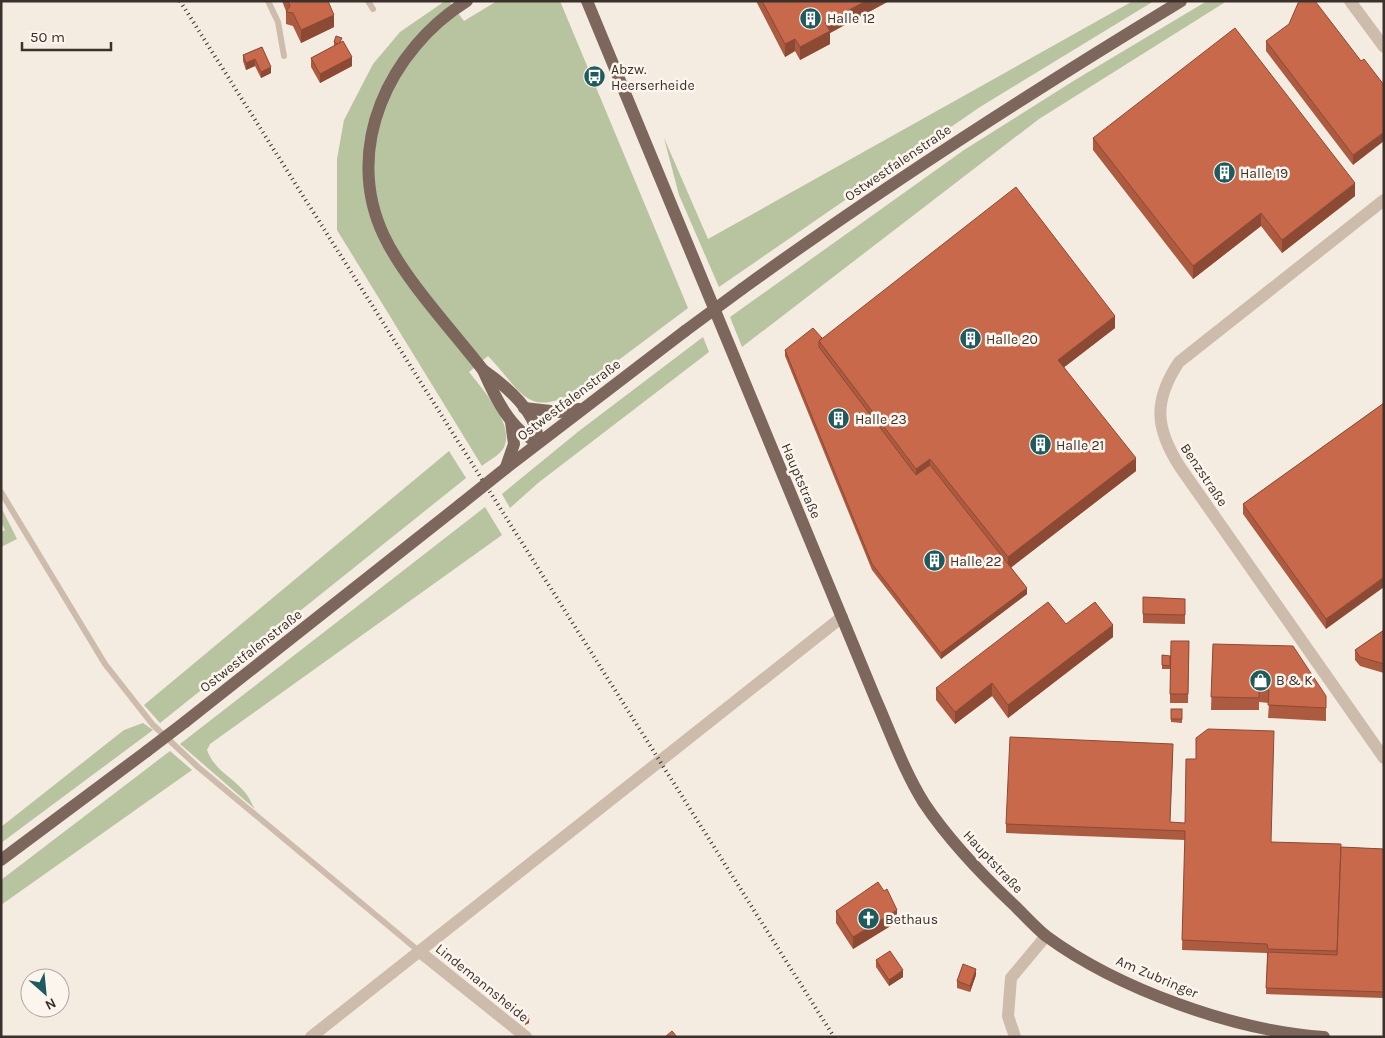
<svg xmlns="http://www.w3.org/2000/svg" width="1385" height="1038" viewBox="0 0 1385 1038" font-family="Karla,sans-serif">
	<rect width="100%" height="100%" fill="#f4ebe1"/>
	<g fill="#b8c4a0">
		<path d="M445 1H449L464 21 497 1H560L688 308 580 389C527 421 522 391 488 356L469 372C482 389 517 426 503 449 498 456 488 461 482 466L337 230V159L344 120 373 64 400 32Z"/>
		<path d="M1133 1H1154L980 107 719 287 679 195 664 138 708 239Z"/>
		<path d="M1207 1H1227L1039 119 742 347 730 317 964 150 1075 80Z"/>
		<path d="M703 337 709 352 538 483 510 508 502 494 579 431Z"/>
		<path d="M449 451 466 478 160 723 144 705Z"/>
		<path d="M1 507 17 539 1 547V532L5 530 1 522Z"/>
		<path d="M485 507 502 535 210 744 207 750C215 772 235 778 247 795 250 799 252 805 255 809L180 744Z"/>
		<path d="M143 723 153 730 1 843V827L124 730Z"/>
		<path d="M170 751 192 770 1 905V880Z"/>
	</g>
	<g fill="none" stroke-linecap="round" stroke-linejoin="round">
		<g stroke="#cdbbac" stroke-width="6">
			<path d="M268 1 278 22 284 56"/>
			<path d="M368 1 373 9"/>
			<path d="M1 492 105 664 153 725 198 767 420 952"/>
		</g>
		<g stroke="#cdbbac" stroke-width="12">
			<path d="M1384 200 1179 362C1153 401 1155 428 1180 467L1384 758"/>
			<path d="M420 952 526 1037"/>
			<path d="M311 1037 842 617"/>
		</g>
		<g stroke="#cdbbac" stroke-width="12">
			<path d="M1350 1 1384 47"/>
			<path d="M1015 1037 1008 1016 1011 978 1046 936"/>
		</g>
		<g stroke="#7d675c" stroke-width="12">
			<path d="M467 1C390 49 342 148 384 236 405 280 452 330 483 370 494 395 511 432 538 442"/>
			<path d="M587 1 876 700C891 734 904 771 924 803 950 842 982 875 1016 907 1026 917 1036 928 1046 936 1118 989 1235 1031 1324 1037"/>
			<path d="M742 289C884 186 1031 92 1181 1"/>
			<path d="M483 370C506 386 538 412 538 442"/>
			<path d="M524 408 559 412 579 409"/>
			<path d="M506 467 514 444 511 422"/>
			<path d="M506 468 685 331"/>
			<path d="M185 722 461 504"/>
			<path d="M1 860 147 751"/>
		</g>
		<path stroke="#3b302b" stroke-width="4" stroke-dasharray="1 4" stroke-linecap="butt" d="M180 1 834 1037"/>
		<g stroke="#7d675c" stroke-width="12">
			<path d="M685 331 742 289"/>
			<path d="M461 504 506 468"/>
			<path d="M147 751 185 722"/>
		</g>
	</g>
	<g fill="#ac5a40">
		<path d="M282 1H328L334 27 301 43 293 26 286 24V11Z"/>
		<path d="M756 1H889L830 33V44L800 60 795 51 785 57Z"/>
		<path d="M1266 41 1361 61 1353 165 1266 51Z"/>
		<path d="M334 42H342L352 66 320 83 311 67V58L334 46Z"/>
		<path d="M262 47 271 73 261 78 255 66 246 70 243 61V55Z"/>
		<path d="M1093 138 1355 196 1282 253 1261 226 1193 279 1093 150Z"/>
		<path d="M1115 328 1064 367 1136 471 1011 567 1027 594 941 659 872 570 785 356V350L822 338Z"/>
		<path d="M1384 403 1326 629 1243 514V504Z"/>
		<path d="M1143 597 1185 599V624L1143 623Z"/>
		<path d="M1066 624 1113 637 1008 718 992 696 955 724 936 700V688Z"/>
		<path d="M1384 630V673L1360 666 1355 660V650Z"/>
		<path d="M1189 641 1188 703H1170V669H1162V655L1170 656Z"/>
		<path d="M1213 644 1326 708V721L1268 718 1269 703 1259 702V710H1211Z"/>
		<path d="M1171 709H1182V723L1171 722Z"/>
		<path d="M1173 754 1170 822 1272 842 1341 847 1384 849V998L1266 994 1267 953 1182 950 1185 840 1006 833V824Z"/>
		<path d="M836 911 897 922 853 949 836 923Z"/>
		<path d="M876 960 903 977 889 986 876 967Z"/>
		<path d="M976 975 970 992 957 988V981Z"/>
	</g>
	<g fill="#8c4a34">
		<path d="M866 1H889L830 33V44L800 60V47L825 23Z"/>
		<path d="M334 15V27L301 43V30Z"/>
		<path d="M795 39V51L785 57V44Z"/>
		<path d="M352 57V66L320 83V74Z"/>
		<path d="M255 59V66L246 70V63Z"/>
		<path d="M271 67V73L261 78V72Z"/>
		<path d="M1384 132V141L1353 165V155Z"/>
		<path d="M1355 183V196L1282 253V240Z"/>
		<path d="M1261 213V226L1193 279V266Z"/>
		<path d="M1115 316V328L1058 372V360Z"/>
		<path d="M1136 458V471L1008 570V557Z"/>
		<path d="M930 459V471L916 481V469Z"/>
		<path d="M1384 577V587L1326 629V619Z"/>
		<path d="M1027 588V594L941 659V653Z"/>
		<path d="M1113 625V637L1008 718V705Z"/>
		<path d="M992 683V696L955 724V712Z"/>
		<path d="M897 910V922L853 949V937Z"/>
		<path d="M976 969V975L970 992V986Z"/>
		<path d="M903 970V977L889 986V980Z"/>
		<path d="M529 1020V1023L525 1025V1022Z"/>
	</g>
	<g fill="#c8694b" stroke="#8c4a34">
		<path d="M288 1H328L334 15 301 30 293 13 286 12 290 6Z"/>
		<path d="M762 1H866L825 23 830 31 800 47 795 39 785 44Z"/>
		<path d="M1299 1H1315L1361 61 1364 59 1384 85V132L1353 155 1266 41 1289 24Z"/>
		<path d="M1235 28 1355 183 1282 240 1261 213 1193 266 1093 138Z"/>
		<path d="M336 36 342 38 340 42 338 44 334 42Z"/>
		<path d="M343 41 352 57 320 74 311 58Z"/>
		<path d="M262 47 271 67 261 72 255 59 246 63 243 55Z"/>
		<path d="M1016 187 1115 316 1058 360 1136 458 1008 557 930 459 916 469 819 341Z"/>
		<path d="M813 328 822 338 819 341V347L916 475 930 465 1027 588 941 653 872 564 785 350Z"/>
		<path d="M1384 403V577L1326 619 1243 504Z"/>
		<path d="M1143 597 1185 599V615L1143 614Z"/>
		<path d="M1048 602 1066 624 1095 602 1113 625 1008 705 992 683 955 712 936 688Z"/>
		<path d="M1384 630V664L1360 657 1355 650Z"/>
		<path d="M1171 641H1189L1188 694H1170Z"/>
		<path d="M1213 644 1293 646 1326 696V708L1268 705 1269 690H1259V698L1211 697Z"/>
		<path d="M1162 655 1170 656V666L1162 665Z"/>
		<rect x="1171" y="709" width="11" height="10"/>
		<path d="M1208 729 1274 731 1271 842 1341 844 1337 951 1268 949 1267 944 1182 940 1185 831 1006 824 1010 737 1173 744 1170 822 1185 823 1186 759H1196V738Z"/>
		<path d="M1341 847 1384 849V992L1266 988 1268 952 1337 955Z"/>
		<path d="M878 882 884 891 887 889 897 910 853 937 836 911Z"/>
		<path d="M890 951 903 970 889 980 876 960Z"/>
		<path d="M963 964 976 969 970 986 957 981Z"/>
		<path d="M528 1015 529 1020 525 1022 524 1017Z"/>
		<path d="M672 1031 677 1037H665Z"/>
	</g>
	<defs>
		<symbol id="building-disc" viewBox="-11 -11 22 22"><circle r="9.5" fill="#1f5a5e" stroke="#fbf5ee"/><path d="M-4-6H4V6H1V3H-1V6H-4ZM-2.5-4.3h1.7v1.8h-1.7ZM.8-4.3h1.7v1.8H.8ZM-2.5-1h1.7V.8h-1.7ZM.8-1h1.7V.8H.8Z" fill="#fff"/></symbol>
		<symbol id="bus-disc" viewBox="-11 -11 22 22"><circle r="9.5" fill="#1f5a5e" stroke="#fbf5ee"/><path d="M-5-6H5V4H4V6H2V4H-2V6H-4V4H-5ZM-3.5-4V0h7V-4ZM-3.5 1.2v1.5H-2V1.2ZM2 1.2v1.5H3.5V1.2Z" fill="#fff"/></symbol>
		<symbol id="shop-disc" viewBox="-11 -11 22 22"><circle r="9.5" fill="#1f5a5e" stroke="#fbf5ee"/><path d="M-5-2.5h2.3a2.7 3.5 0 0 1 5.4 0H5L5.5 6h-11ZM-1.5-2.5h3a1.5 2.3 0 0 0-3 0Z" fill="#fff"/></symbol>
		<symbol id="church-disc" viewBox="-11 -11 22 22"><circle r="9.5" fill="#1f5a5e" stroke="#fbf5ee"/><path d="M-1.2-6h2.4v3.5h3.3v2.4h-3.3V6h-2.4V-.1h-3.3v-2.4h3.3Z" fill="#fff"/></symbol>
	</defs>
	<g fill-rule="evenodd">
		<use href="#building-disc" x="798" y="6" width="25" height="25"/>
		<use href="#bus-disc" x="582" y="64" width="25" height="25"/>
		<use href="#building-disc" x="1212" y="160" width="25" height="25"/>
		<use href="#building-disc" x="958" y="326" width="25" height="25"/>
		<use href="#building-disc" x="826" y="406" width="25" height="25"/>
		<use href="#building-disc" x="1028" y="432" width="25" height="25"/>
		<use href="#building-disc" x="922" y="548" width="25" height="25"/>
		<use href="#shop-disc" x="1248" y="668" width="25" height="25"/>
		<use href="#church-disc" x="856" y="906" width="25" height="25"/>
	</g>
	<g text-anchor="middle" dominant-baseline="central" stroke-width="5" stroke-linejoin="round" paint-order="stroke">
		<g font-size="14" fill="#3b302b" stroke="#fbf5ee" text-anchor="start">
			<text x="827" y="18">Halle 12</text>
			<text x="611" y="69">Abzw.<tspan x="611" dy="16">Heerserheide</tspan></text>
			<text x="1240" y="173">Halle 19</text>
			<text x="986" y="339">Halle 20</text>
			<text x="855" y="419">Halle 23</text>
			<text x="1056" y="445">Halle 21</text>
			<text x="950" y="561">Halle 22</text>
			<text x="1276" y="680">B &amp; K</text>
			<text x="885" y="919">Bethaus</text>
		</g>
		<g font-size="14" fill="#3b302b" stroke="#fbf5ee">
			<text transform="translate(898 163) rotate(-34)">Ostwestfalenstraße</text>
			<text transform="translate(569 400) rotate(-37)">Ostwestfalenstraße</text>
			<text transform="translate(1204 475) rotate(56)">Benzstraße</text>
			<text transform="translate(801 481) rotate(67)">Hauptstraße</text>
			<text transform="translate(251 651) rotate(-38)">Ostwestfalenstraße</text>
			<text transform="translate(993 862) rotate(47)">Hauptstraße</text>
			<text transform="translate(1157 977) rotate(23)">Am Zubringer</text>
			<text transform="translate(482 983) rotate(39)">Lindemannsheide</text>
		</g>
	</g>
	<rect width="1385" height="1038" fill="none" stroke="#3b302b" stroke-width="5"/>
	<g transform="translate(45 993) rotate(153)"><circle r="24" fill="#fbf5ee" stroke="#aea6a0"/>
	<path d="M0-4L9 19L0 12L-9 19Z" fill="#1f5a5e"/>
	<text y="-8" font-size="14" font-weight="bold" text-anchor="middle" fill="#3b302b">N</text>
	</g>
	<path d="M22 42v8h89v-8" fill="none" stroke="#3b302b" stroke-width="2.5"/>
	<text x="30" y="42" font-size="15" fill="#3b302b" stroke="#fbf5ee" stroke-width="4" paint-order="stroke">50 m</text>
</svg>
